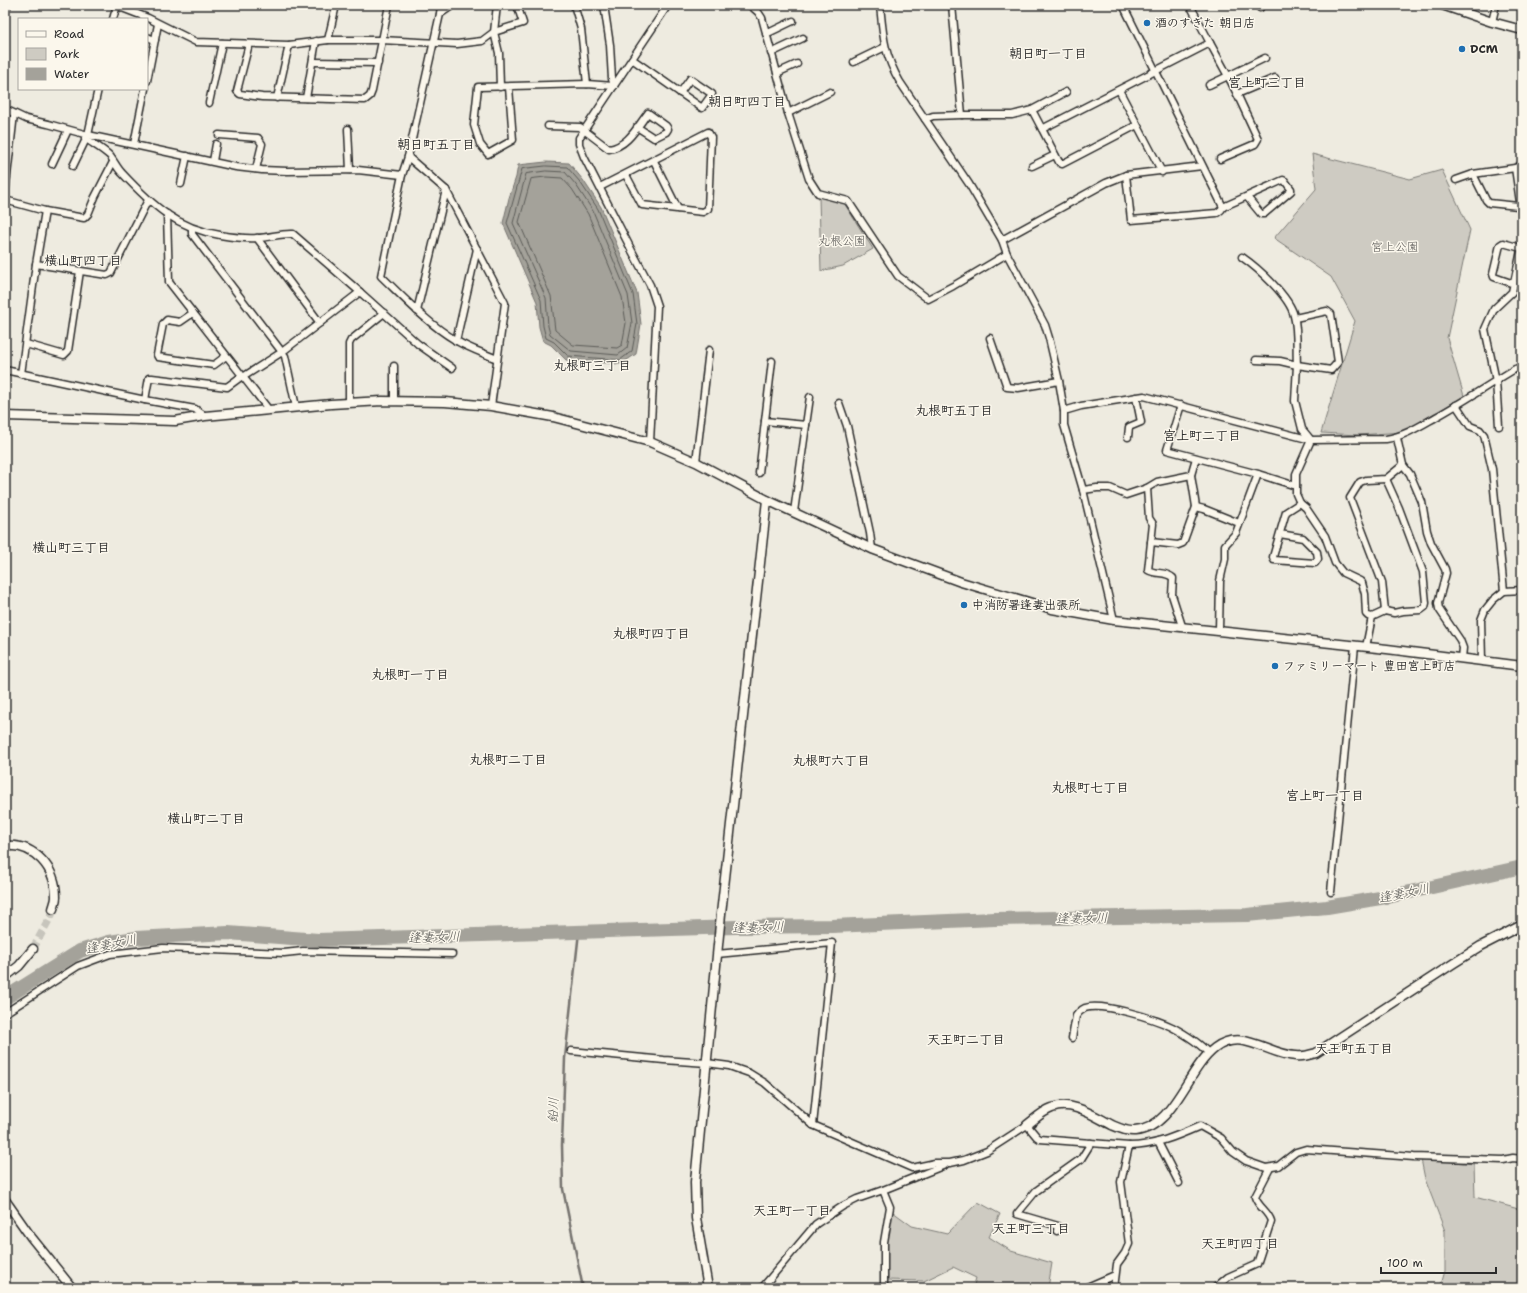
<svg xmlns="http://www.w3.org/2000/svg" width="1527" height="1293" viewBox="0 0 1527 1293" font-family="'Shantell Sans','Klee One',sans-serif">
	<rect width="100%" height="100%" fill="#eeebe0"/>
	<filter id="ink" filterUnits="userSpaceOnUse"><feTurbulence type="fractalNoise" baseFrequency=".025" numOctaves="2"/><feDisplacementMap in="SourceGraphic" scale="8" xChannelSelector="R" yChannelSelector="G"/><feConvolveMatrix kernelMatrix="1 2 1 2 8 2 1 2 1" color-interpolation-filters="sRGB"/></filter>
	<g filter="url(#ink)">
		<g fill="#cecbc2" stroke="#7c7b76">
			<path d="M1312 154 1410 179 1442 170 1470 230 1447 338 1464 396 1403 432 1358 435 1321 433 1355 321 1331 277 1274 238 1316 189Z"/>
			<path d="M819 197 844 203 873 249 843 266 821 271Z"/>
			<path d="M1421 1159 1474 1164 1475 1197 1522 1210V1233L1520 1243H1522V1288H1440L1445 1271V1231L1425 1179Z"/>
			<path d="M978 1202 1000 1214 989 1237 1011 1251 1052 1263 1048 1288H973L976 1278 953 1267 924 1281 886 1280V1240L893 1212 912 1226 947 1234Z"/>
		</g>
		<path fill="#a4a29a" stroke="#74726e" d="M546 162 569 163 583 180 601 207 637 293 641 324 636 354 621 364 566 360 551 345 543 341 539 327 537 302 503 223 509 198 516 177 518 165Z"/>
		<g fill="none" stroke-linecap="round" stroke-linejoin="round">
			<g stroke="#5b5b57" stroke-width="1">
				<path d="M546 166 567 167 580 182 598 209 633 294 637 324 632 351 620 360 568 356 554 342 546 338 543 326 541 300 507 223 522 169Z"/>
				<path d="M546 171 565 172 576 185 593 211 628 295 632 323 627 348 618 355 571 351 550 334 548 326 546 298 513 223 526 174Z"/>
				<path d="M546 177 562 178 572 189 588 214 622 297 626 323 622 345 617 348 573 345 555 330 551 296 519 222 531 179Z"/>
			</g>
			<path stroke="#74726e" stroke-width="2.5" d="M579 932 565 1058 562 1145 563 1189 583 1288"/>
			<path stroke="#a4a29a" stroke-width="14" d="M5 998 80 951 109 942 136 938 228 933 318 940 736 927 832 926 995 919 1247 915 1327 907 1392 896 1522 867"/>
			<path stroke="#c7c5bc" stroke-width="8" stroke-dasharray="8 4" stroke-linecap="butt" d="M33 949 52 914 53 909"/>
			<defs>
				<g id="minor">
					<path d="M441 5 440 14 408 157 402 175 381 276C404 298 427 323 455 340 468 348 483 353 497 359"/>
					<path d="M574 5 581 29 587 84"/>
					<path d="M604 5 610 45 612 79 614 86"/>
					<path d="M750 5 758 12 762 18 788 113 809 179 818 193 848 201 898 276 928 299 953 286 1007 254"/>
					<path d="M880 5C883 36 884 55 900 82L969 184 1002 240 1007 254 1045 325 1049 338 1059 381 1064 411V425L1083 490 1114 620"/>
					<path d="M952 5 962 115"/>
					<path d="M1123 5 1223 207 1221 210 1217 213 1131 220 1126 175"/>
					<path d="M1258 5 1260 8"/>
					<path d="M117 6 148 18 196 42 289 45 328 40H381L457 44 482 41 494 32 497 5"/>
					<path d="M440 14 453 5"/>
					<path d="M113 19 117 5"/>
					<path d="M1492 22 1496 5"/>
					<path d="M766 34 793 21"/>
					<path d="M147 37 155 40"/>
					<path d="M328 40 336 5"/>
					<path d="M1210 43 1228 76 1265 58"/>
					<path d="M249 44 237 91 240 94 262 97 365 100 370 96 372 91 389 5"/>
					<path d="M771 53 803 38"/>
					<path d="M632 59 702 108 712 94 690 79 680 93"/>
					<path d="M313 62 378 63"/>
					<path d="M854 62 885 47"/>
					<path d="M777 73 797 64"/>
					<path d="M147 81 158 24"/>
					<path d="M1209 85 1228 76 1237 94 1275 78"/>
					<path d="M500 87 499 53 494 32 523 23 517 5"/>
					<path d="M509 87 513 140 488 154 480 144 474 125 478 87 587 84 614 86"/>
					<path d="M1119 90 1162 172"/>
					<path d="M277 98 289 45"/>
					<path d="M306 98 316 41"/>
					<path d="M209 103 222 43"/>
					<path d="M5 109 26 119 48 124 88 135 236 167 262 170 287 171 358 170 402 175"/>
					<path d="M1032 110 1066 92"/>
					<path d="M788 113 830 92"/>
					<path d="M925 119 933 116 962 115H1012L1032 110 1042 129 1210 43 1190 5"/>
					<path d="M548 126 580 127 609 149C628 146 637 127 648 113L666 126 668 129 666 132 654 138 637 127"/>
					<path d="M348 129 350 170"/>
					<path d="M1042 129 1059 162 1062 164 1137 125"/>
					<path d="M219 135 258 138 262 144 256 169"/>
					<path d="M85 138C93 144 103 149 110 156 114 161 117 168 122 173 152 205 176 228 220 235 232 237 245 239 257 238 269 238 281 233 293 234L360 292 282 352 243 377"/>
					<path d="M134 144 145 89"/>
					<path d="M408 157 446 190 505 303 491 406"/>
					<path d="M1220 159 1255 144 1258 139 1237 94"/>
					<path d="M213 161 216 144"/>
					<path d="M654 161 678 209"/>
					<path d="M52 164 68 130"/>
					<path d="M73 166 88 135 98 89"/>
					<path d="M1032 166 1055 155"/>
					<path d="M1473 174 1486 200 1489 203 1518 206 1520 202 1515 168"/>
					<path d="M1456 180 1473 174 1515 168 1522 165"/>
					<path d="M181 184 187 156"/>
					<path d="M600 187 708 132 711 137 708 209 703 212 642 205 626 175"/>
					<path d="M5 194 14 114"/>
					<path d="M5 200 45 211 84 218 88 214 95 197 113 162"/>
					<path d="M1223 207 1283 180 1285 181 1291 189V191L1264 214H1261L1247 197"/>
					<path d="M167 214 169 282 269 410"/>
					<path d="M192 229V234L285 356 296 407"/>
					<path d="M257 238 320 323"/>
					<path d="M1002 240 1106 183 1126 175 1202 166"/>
					<path d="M1242 257C1258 268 1290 297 1294 316 1298 330 1296 350 1297 365L1280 361 1256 360"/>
					<path d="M36 264 45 211"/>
					<path d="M360 292 418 344 452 368"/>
					<path d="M417 311 446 190"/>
					<path d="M193 313 180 322 167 320 163 324 157 355 158 357 214 365 226 356"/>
					<path d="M1295 318 1327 311 1331 314 1338 362 1331 370 1297 365 1295 401 1302 429 1311 440"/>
					<path d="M990 338 1007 387 1018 388 1059 381"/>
					<path d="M456 341 477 249"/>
					<path d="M26 344 64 355 68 351 80 271"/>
					<path d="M772 361 765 421 806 425 794 512"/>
					<path d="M5 370 145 400 195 409 205 416"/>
					<path d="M21 374 36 264 107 275 111 273 148 200"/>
					<path d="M145 400 149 378H152L227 387 242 376"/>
					<path d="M394 401V366"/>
					<path d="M349 403V344L351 340 384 313"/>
					<path d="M839 403 847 426 870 533 872 549"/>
					<path d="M1181 405 1167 450 1258 474"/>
					<path d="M1456 405 1470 426 1480 430 1484 435 1492 469 1504 591"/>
					<path d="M1064 411 1081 406 1144 396 1311 440 1386 439C1405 436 1420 426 1436 417 1463 402 1488 385 1515 369L1522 367"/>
					<path d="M806 425 810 397"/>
					<path d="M1499 426 1496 381 1485 329 1494 309 1512 292 1521 251V248L1503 243 1500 245 1493 274 1494 277 1514 284"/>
					<path d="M1128 437 1129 427 1141 422 1136 397"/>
					<path d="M1397 438 1403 465 1410 474 1422 502 1427 531 1431 543 1445 569 1446 573 1438 603 1439 609 1460 640 1463 648 1462 658"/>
					<path d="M650 442 657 306 650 285 632 251 584 157 579 144V138L668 5"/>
					<path d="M1196 458 1191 475 1196 507 1204 509 1239 523"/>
					<path d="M696 462 709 350"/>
					<path d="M759 473 765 421"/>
					<path d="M1147 488 1157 482 1191 475"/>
					<path d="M1083 490 1097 488H1110L1126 495 1147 488 1149 518 1153 524 1148 570C1156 575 1166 571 1173 578L1172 595 1182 626"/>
					<path d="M1300 503 1306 508 1325 536 1335 563 1343 573 1360 581 1362 583 1365 594 1366 614 1368 616 1372 617"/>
					<path d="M1280 534 1303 538 1317 552 1318 559 1315 563 1274 560 1273 557 1286 512 1300 503 1296 494V486"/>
					<path d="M1151 542 1178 545 1183 543 1196 507"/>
					<path d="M1385 611 1382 582 1350 498 1360 482 1366 480 1386 479 1403 465"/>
					<path d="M1219 630 1220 581 1225 559V545L1236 533 1258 474 1296 486V474L1311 440"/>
					<path d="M1366 647 1372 617 1385 611 1394 613 1403 611 1421 610 1425 607 1426 603 1423 572 1399 508 1386 479"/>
					<path d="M1482 660 1481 620 1485 610 1493 600 1504 591 1522 590"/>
					<path d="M1331 892 1355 646"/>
					<path d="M717 954 832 943 813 1125"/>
					<path d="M5 1013 78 966 110 954 163 948 284 953 303 951 452 954"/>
					<path d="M1072 1038 1076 1016C1078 1013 1081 1010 1085 1008 1102 1002 1155 1019 1172 1027 1185 1034 1199 1042 1209 1054"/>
					<path d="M571 1051 664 1060 707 1063 729 1066 749 1073 765 1083 813 1125 912 1168 935 1163H950L964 1160 987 1151 1027 1125 1037 1137 1040 1139 1129 1146C1154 1146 1177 1136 1200 1126L1221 1138 1233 1152 1246 1161 1266 1168 1278 1166 1296 1152 1306 1149 1414 1157 1503 1160 1513 1158 1522 1159"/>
					<path d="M1158 1142 1179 1183"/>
					<path d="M883 1190 890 1207 884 1242V1288"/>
					<path d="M1057 1231 1058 1226 1017 1214 1036 1191 1081 1159 1091 1143"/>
					<path d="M762 1288 816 1224 843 1206 857 1199 883 1190 945 1165"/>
					<path d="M1085 1288 1115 1275"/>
					<path d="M1114 1288 1117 1264 1125 1253 1129 1244 1121 1182 1129 1146"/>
					<path d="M1215 1288 1228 1277 1257 1264 1271 1221C1268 1211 1258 1207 1255 1197L1270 1168"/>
				</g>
				<g id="tertiary">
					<path d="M1442 5 1492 22 1522 30"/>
					<path d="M5 7 7 5"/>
					<path d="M5 416 175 421 205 416 269 410 331 404 382 401 445 402 491 406 553 417 650 442 696 462 767 500 872 549 961 582 1052 609 1114 620 1387 649 1522 666"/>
					<path d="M5 846C34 843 56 868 56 897 56 901 54 905 53 909"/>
					<path d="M5 977 19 966 33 949"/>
					<path d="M1027 1125C1035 1119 1043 1111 1052 1108 1072 1100 1094 1116 1112 1125 1119 1128 1127 1132 1135 1131 1174 1128 1187 1069 1215 1048 1242 1027 1268 1055 1296 1056 1303 1057 1309 1055 1316 1053L1454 963 1481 946 1522 925"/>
					<path d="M5 1200 31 1237 72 1288"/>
					<path d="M708 1288 696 1218 695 1182 721 914 767 500"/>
				</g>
			</defs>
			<use href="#minor" stroke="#2b2b2b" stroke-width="9"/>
			<use href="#tertiary" stroke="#2b2b2b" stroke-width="11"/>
			<use href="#minor" stroke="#fbf7ec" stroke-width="6"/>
			<use href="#tertiary" stroke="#fbf7ec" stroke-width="8"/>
		</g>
	</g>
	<g fill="#1f6fb2" stroke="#fbf7ec" stroke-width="1.5">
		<circle cx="1147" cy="23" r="4"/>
		<circle cx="1462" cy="49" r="4"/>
		<circle cx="964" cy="605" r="4"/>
		<circle cx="1275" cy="666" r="4"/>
	</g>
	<g text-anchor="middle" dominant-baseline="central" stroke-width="3" stroke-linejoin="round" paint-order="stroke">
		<g font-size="12" font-weight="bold" fill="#2b2b2b" stroke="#fbf7ec" text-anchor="start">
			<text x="1155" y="23">酒のすぎた 朝日店</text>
			<text x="1470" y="49">DCM</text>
			<text x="972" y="605">中消防署逢妻出張所</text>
			<text x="1283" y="666">ファミリーマート 豊田宮上町店</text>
		</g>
		<g font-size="12" fill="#545351" stroke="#fbf7ec">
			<text x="842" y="241">丸根公園</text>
			<text x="1395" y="247">宮上公園</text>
		</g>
		<g font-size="13" font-weight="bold" fill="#2b2b2b" stroke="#fbf7ec">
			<text x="1048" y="53">朝日町一丁目</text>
			<text x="1267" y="82">宮上町三丁目</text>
			<text x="747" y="101">朝日町四丁目</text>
			<text x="436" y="144">朝日町五丁目</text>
			<text x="83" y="260">横山町四丁目</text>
			<text x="592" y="365">丸根町三丁目</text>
			<text x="954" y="410">丸根町五丁目</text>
			<text x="1202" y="435">宮上町二丁目</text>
			<text x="71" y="547">横山町三丁目</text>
			<text x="651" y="633">丸根町四丁目</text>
			<text x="410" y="674">丸根町一丁目</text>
			<text x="508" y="759">丸根町二丁目</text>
			<text x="831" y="760">丸根町六丁目</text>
			<text x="1090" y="787">丸根町七丁目</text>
			<text x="1325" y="795">宮上町一丁目</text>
			<text x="206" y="818">横山町二丁目</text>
			<text x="966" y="1039">天王町二丁目</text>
			<text x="1354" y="1048">天王町五丁目</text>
			<text x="792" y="1210">天王町一丁目</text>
			<text x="1031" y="1228">天王町三丁目</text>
			<text x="1240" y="1243">天王町四丁目</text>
		</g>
		<g font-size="13" font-style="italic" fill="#555552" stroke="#fbf7ec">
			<text transform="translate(1404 893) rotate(-12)">逢妻女川</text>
			<text transform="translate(1082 918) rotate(-1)">逢妻女川</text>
			<text transform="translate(758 927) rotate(-2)">逢妻女川</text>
			<text transform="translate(434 937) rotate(-2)">逢妻女川</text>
			<text transform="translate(111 944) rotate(-12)">逢妻女川</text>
			<text transform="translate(553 1110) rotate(-88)">鉛川</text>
		</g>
	</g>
	<rect width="1527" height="1293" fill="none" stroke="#fbf7ec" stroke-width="20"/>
	<rect x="10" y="10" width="1507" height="1273" fill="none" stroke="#2b2b2b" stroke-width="1.5" filter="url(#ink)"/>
	<rect x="18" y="18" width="130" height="72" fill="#fbf7ec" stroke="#a8a59f"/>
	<rect x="26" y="31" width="20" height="6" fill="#fbf7ec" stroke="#a8a59f"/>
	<text x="54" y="38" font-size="12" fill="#2b2b2b">Road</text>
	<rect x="26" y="48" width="20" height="12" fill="#cecbc2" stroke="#a8a59f"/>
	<text x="54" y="58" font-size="12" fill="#2b2b2b">Park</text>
	<rect x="26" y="68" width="20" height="12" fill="#a4a29a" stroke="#a8a59f"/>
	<text x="54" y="78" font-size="12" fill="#2b2b2b">Water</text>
	<path d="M1381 1267v6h115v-6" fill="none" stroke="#2b2b2b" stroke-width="2"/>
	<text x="1387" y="1267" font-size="12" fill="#2b2b2b" stroke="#fbf7ec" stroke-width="3" paint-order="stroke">100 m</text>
</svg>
